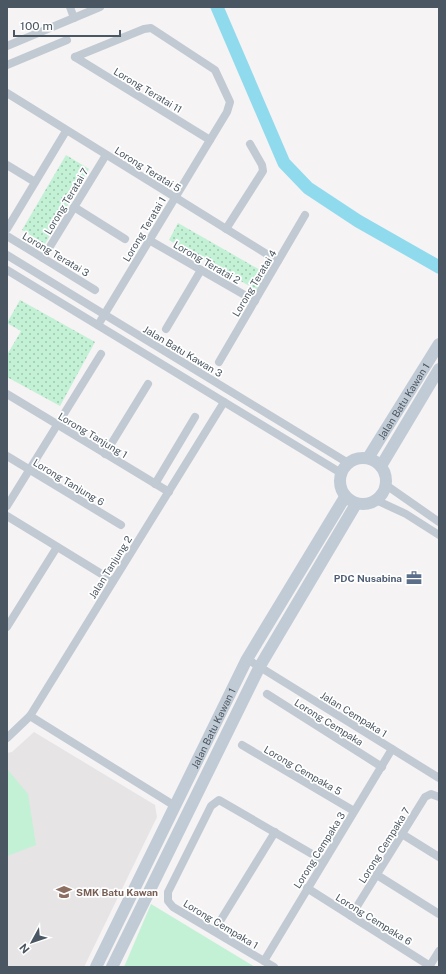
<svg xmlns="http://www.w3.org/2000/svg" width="446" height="974" viewBox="0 0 446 974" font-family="'Public Sans',sans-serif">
	<defs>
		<pattern id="park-dots" width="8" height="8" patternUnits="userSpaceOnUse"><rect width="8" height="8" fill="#c3f1d5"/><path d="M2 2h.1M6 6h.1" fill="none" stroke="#a0c6b0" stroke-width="1.8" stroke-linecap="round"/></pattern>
	</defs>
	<rect width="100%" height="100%" fill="#f5f3f3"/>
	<path fill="#e6e4e5" d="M34 732 155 805 157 817 84 967H7V753L12 752Z"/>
	<g fill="#c3f1d5">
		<path d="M7 769 28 794 36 845 7 856Z"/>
		<path d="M151 904 255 967H124Z"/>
	</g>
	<g fill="url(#park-dots)">
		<path d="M66 155 89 169 45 244 22 230Z"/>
		<path d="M178 223 267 274 258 291 169 240Z"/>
		<path d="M20 300 95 342 60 406 7 377V355L21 331 7 323Z"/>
	</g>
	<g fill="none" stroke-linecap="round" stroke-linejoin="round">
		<path stroke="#90daee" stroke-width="13" d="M217 7 284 163 308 188 358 221 439 267"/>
		<g stroke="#c1cad2" stroke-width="8">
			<path d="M70 7 74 18"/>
			<path d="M7 46 100 7"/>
			<path d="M75 57 144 29 151 28 215 70 230 102 227 112 98 325"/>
			<path d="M75 57 210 140"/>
			<path d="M7 65 67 40"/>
			<path d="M7 93 278 261"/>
			<path d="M7 165 35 182"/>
			<path d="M74 207 125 239"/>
			<path d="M7 229 66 131"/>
			<path d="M226 229 263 171 262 165 250 144"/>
			<path d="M7 236 95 290"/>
			<path d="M149 240 255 301"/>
			<path d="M7 255 348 463"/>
			<path d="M43 258 106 155"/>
			<path d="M7 270 341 473"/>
			<path d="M166 329 201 270"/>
			<path d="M219 362 305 215"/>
			<path d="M7 394 169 492"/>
			<path d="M105 454 148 384"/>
			<path d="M7 456 121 525"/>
			<path d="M155 484 195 417"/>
			<path d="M386 485 439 522"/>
			<path d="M376 500 406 514 439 535"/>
			<path d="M7 506 101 354"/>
			<path d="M7 516 113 581"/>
			<path d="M7 627 57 547"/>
			<path d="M247 659 439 778"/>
			<path d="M267 694 382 767"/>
			<path d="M30 716 175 806"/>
			<path d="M7 738 30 716 224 402"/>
			<path d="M242 745 354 811"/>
			<path d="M402 834 439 857"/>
			<path d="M377 875 439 914"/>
			<path d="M307 888 430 966"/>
			<path d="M351 916 425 797 431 794 439 797"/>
			<path d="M214 931 275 832"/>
			<path d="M264 961 392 749"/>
			<path d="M274 967 173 907 168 901V892L211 806 219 800 324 861"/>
			<path d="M429 967 439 951"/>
		</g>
		<g stroke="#c1cbd6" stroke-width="12">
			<circle cx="363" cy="481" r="23"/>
			<path id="s1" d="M368 458 439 344"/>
			<path d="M381 466 439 369"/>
			<path id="s2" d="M96 967 247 659 345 497"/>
			<path d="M112 967 260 666 356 504"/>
		</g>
	</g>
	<defs>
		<symbol id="office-bare" viewBox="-9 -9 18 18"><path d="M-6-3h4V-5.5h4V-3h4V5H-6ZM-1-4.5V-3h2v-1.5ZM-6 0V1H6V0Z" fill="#5c6f8a" stroke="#fff" stroke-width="2.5" paint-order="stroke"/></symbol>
		<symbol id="school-bare" viewBox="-9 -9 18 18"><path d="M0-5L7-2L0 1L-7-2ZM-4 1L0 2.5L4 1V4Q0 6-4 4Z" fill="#8d6e63" stroke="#fff" stroke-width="2.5" paint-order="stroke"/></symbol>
	</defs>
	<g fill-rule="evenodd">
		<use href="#office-bare" x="403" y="567" width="22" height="22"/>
		<use href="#school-bare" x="53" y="881" width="22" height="22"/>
	</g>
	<g text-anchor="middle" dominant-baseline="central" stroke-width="3.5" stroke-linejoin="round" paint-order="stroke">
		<g font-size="10" fill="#4a5661" stroke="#fff">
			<text transform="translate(148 90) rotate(31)">Lorong Teratai 11</text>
			<text transform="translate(148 169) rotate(32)">Lorong Teratai 5</text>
			<text transform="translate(66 201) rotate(-59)">Lorong Teratai 7</text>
			<text transform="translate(144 229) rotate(-59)">Lorong Teratai 1</text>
			<text transform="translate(56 254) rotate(31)">Lorong Teratai 3</text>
			<text transform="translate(207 262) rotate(30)">Lorong Teratai 2</text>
			<text transform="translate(254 283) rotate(-59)">Lorong Teratai 4</text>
			<text transform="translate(183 351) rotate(31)">Jalan Batu Kawan 3</text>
			<text stroke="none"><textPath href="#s1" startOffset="67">Jalan Batu Kawan 1</textPath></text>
			<text transform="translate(93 435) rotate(31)">Lorong Tanjung 1</text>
			<text transform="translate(69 482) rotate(31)">Lorong Tanjung 6</text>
			<text transform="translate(110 567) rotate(-58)">Jalan Tanjung 2</text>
			<text transform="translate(354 714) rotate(32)">Jalan Cempaka 1</text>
			<text transform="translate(329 722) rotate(32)">Lorong Cempaka</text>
			<text stroke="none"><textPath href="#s2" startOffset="266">Jalan Batu Kawan 1</textPath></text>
			<text transform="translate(303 770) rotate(30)">Lorong Cempaka 5</text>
			<text transform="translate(384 845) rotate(-58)">Lorong Cempaka 7</text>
			<text transform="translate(319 850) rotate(-58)">Lorong Cempaka 3</text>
			<text transform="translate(374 919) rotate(32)">Lorong Cempaka 6</text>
			<text transform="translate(221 924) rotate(31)">Lorong Cempaka 1</text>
		</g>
		<g font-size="10" font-weight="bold" fill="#4e5e75" stroke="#fff" text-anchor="end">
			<text x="402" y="578">PDC Nusabina</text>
		</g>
		<g font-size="10" font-weight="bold" fill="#785e54" stroke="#fff" text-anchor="start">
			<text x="76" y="892">SMK Batu Kawan</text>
		</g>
	</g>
	<rect width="446" height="974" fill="none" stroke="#4a5661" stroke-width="16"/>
	<g transform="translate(32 942) rotate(230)" stroke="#ffffff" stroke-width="3" paint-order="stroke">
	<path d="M0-3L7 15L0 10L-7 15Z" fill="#4a5661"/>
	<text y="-6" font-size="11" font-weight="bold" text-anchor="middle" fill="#4a5661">N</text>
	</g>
	<path d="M14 30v6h106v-6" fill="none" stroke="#4a5661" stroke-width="2"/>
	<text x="20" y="30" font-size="12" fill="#4a5661" stroke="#ffffff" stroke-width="3" paint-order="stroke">100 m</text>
</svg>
